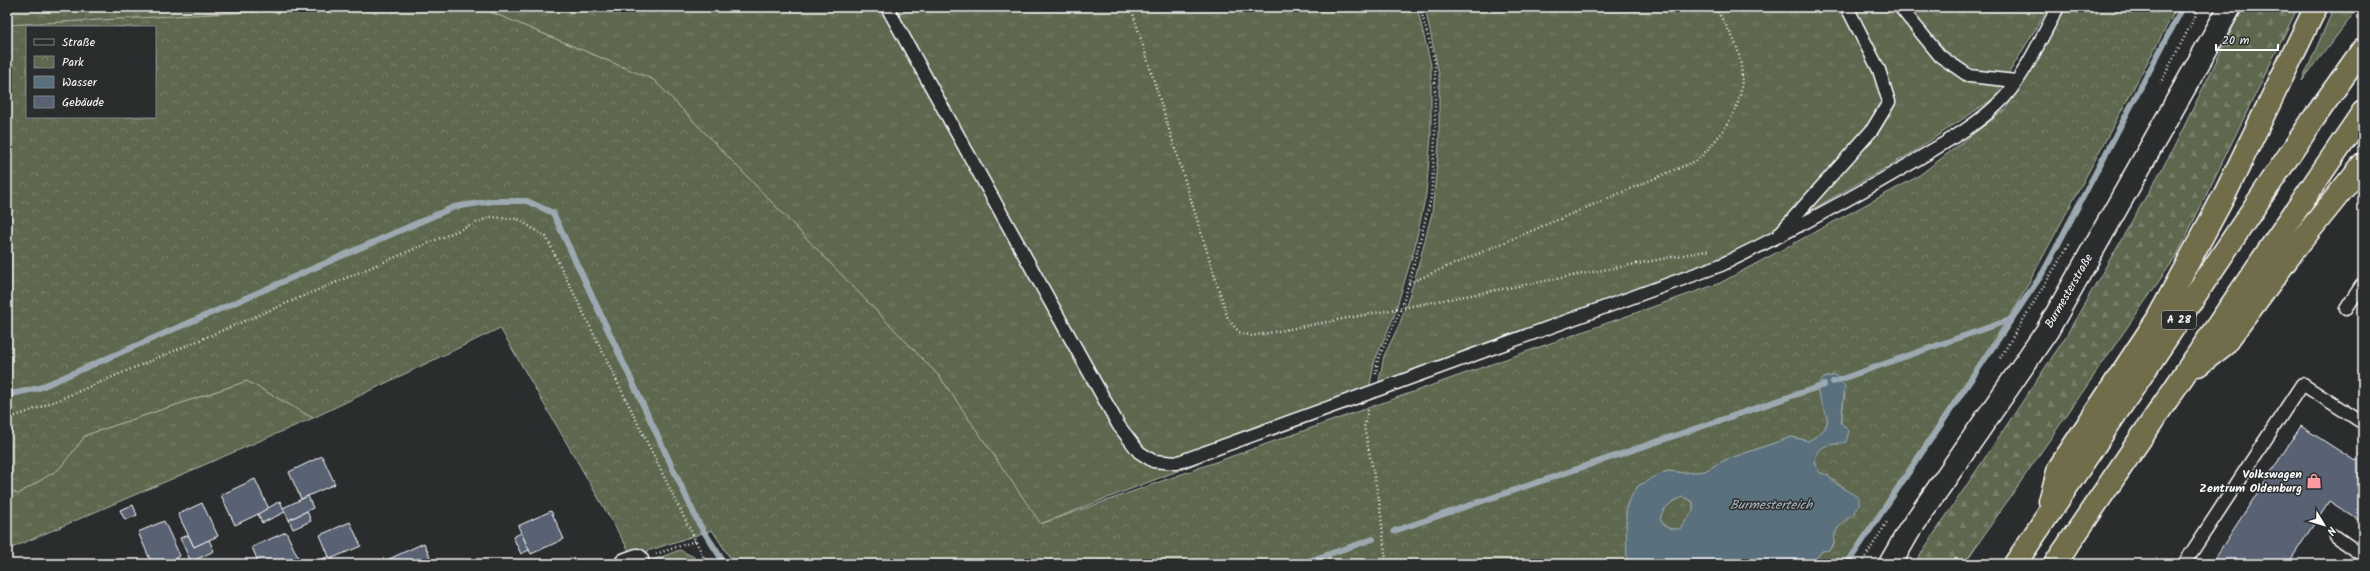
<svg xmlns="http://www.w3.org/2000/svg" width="2370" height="571" viewBox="0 0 2370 571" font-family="Kalam,sans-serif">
	<defs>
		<pattern id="grass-tufts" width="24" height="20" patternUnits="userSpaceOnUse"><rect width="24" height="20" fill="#5d684f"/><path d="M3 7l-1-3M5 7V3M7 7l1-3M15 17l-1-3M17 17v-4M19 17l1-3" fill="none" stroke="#757f69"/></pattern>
		<pattern id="forest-firs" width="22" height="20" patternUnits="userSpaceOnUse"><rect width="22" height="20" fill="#5d684f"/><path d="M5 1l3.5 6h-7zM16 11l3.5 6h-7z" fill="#757f69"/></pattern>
		<pattern id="park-crowns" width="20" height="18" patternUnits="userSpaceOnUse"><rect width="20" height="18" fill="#5d684f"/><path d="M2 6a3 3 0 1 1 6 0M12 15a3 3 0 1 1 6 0" fill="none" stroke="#757f69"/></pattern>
	</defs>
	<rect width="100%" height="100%" fill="#2a2d2e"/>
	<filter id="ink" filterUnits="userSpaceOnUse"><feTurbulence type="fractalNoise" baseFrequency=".025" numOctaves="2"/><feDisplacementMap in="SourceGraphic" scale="8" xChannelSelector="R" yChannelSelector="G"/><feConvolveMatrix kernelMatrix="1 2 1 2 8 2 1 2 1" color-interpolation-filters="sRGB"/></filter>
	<g filter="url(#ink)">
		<g fill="url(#grass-tufts)" stroke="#aeb4a7">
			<path d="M7 7H343L7 25Z"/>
			<path d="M479 7H1417L1431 65V137L1426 194 1414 250 1394 316 1375 360 1369 389 1378 386 1384 356 1400 323 1415 278 1432 213 1439 144V75L1425 7H2049L1993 99 1910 154 1719 262 1040 524 940 377 654 80Z"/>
			<path d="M2335 7H2359L2302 81 2332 12Z"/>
			<path d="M247 381 313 418 7 550V488L18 494 59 469 86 435Z"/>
			<path d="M1683 497 1693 502V511L1681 528C1672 531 1664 528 1660 519 1663 506 1672 502 1683 497Z"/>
			<path d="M680 550 694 557 698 564H642Z"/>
		</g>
		<path fill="url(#forest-firs)" stroke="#aeb4a7" d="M2243 7H2298L2177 255 1964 564H1916V561L2063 341 2171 153Z"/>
		<path fill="url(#park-crowns)" stroke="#aeb4a7" fill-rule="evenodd" d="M343 7H479L654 80 940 377 1041 524 1720 283 1917 177 2006 109 2067 7H2177L2017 305 1844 564H1816L1815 560 1822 551 1829 550 1834 544C1833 526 1844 524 1855 513L1844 487C1834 483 1830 475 1820 473L1814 463C1817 450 1824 442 1839 444L1849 431 1841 423 1845 393 1835 375 1824 378 1818 393C1829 416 1835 427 1808 441L1792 437 1725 460 1705 471 1685 473 1668 471 1638 486 1628 502 1626 510 1627 564H734L712 530 632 556 500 328 313 418 247 381 86 435 59 469 18 494 7 488V25ZM27 27H155V117H27Z"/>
		<path fill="#5a707c" stroke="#9ca9b0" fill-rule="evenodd" d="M1835 375 1845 386 1841 423 1849 431 1846 442C1828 446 1819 442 1814 463L1820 473 1828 475 1832 481 1859 498V505C1850 520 1833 524 1834 543L1829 550 1822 551 1815 560 1816 564H1627L1626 510 1628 502 1638 486 1660 474 1668 471 1685 473 1705 471 1725 460 1792 437 1808 441C1844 422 1819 412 1817 386L1824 378ZM1683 497 1693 502V511L1681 528C1672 531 1664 528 1660 519 1663 507 1672 501 1683 497Z"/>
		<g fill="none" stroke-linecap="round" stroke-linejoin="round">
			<g stroke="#9ca9b0" stroke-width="6">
				<path d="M1833 382 2012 319"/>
				<path d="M7 395 39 388 454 207 493 201H527L553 213 699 524 725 564"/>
				<path d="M1394 531 1824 385"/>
				<path d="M1300 564 1373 539"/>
				<path d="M1847 564 2044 271 2183 7"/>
			</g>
		</g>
		<g fill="#596273" stroke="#fff">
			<path d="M2301 426 2355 461 2363 449V523L2329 501 2288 564H2211Z"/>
			<path d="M322 456 335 484 301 499 289 472Z"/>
			<path d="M255 479 269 509 235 525 221 495Z"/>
			<path d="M308 496 313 508 289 520 283 508Z"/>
			<path d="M280 501 285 512 262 523 258 514Z"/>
			<path d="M202 503 218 536 194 547 178 514Z"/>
			<path d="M133 505 137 515 125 520 120 510Z"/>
			<path d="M307 511 311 521 293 529 289 520Z"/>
			<path d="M551 511 564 539 531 554 518 526Z"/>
			<path d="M164 521 180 556 163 564H152L138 532Z"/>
			<path d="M350 522 361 546 330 559 320 535Z"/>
			<path d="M286 532 301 564H259L252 547Z"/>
			<path d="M521 533 529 550 521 554 513 537Z"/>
			<path d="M188 535 194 547 209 540 214 551 191 562 180 538Z"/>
			<path d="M424 543 433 564H389L387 560Z"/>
			<path d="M329 556 335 564H311Z"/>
		</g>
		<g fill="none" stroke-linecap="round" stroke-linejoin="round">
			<defs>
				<g id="service">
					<path d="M887 7 1119 426 1139 452 1153 461 1176 463 1721 265C1787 233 1850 199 1913 162 1942 144 1973 128 1998 104 2023 80 2041 38 2058 7"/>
					<path d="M1900 7 1940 56 1969 76 2016 81"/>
					<path d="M1780 233 1872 130 1889 102 1879 70 1847 7"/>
					<path d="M2346 309 2363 283"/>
					<path d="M2336 537 2363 556"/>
					<path d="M2184 564 2302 384 2363 423"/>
				</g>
				<g id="minor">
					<path d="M626 564 637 560"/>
					<path d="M1890 564 1909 531 2047 331 2230 7"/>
				</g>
				<g id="motorway">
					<path d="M2198 365 2224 345 2297 246 2363 164"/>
					<path d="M2050 501 2059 468 2157 320 2183 272 2226 192 2316 7"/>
					<path d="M2015 564 2314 118 2363 49"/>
					<path d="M2055 564 2363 112"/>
				</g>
			</defs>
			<use href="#service" stroke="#fff" stroke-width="15"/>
			<use href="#minor" stroke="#fff" stroke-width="25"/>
			<use href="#motorway" stroke="#fff" stroke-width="25"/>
			<g stroke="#fff" stroke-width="2.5" stroke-dasharray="1 3" stroke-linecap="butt">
				<path d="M1131 7 1228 319 1239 332 1252 336 1710 250"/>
				<path d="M2160 84 2200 7"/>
				<path d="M1409 283 1698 160C1729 127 1751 99 1738 51 1734 36 1722 20 1715 7"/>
				<path d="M2000 358 2070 243"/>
				<path d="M1376 374 1378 359 1401 309 1409 283 1431 198 1435 140V62L1420 7"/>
				<path d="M1368 410 1364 427 1379 499 1386 561"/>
				<path d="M7 418 22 414 58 400 490 217 518 219 546 237 707 564"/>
				<path d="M656 554 695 541"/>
				<path d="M1377 564C1392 559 1405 559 1420 564"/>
				<path d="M1861 564 1887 522"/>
			</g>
			<use href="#service" stroke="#2a2d2e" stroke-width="12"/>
			<use href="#minor" stroke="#2a2d2e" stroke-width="22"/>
			<use href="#motorway" stroke="#716d4b" stroke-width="22"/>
		</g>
	</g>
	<defs>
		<symbol id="shop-bare" viewBox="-9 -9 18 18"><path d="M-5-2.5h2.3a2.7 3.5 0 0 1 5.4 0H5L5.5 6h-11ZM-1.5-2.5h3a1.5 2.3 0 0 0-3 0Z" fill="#ff9aa2" stroke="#2a2d2e" stroke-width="2.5" paint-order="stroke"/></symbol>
	</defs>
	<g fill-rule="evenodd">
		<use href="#shop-bare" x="2303" y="470" width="22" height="22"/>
	</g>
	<g text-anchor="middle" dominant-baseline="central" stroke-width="3" stroke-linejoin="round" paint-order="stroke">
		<rect fill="#2a2d2e" stroke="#bfc0c0" stroke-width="1" x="2162" y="311" width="34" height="18" rx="3"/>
		<g font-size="11" font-weight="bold" fill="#fff">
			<text x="2179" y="320">A 28</text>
		</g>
		<g font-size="12" fill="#fff" stroke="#2a2d2e">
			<text transform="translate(2069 291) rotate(-60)">Burmesterstraße</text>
		</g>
		<g font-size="12" font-weight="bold" fill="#fff" stroke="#2a2d2e" text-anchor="end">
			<text x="2302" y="474">Volkswagen<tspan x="2302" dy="14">Zentrum Oldenburg</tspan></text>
		</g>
		<g font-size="13" font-style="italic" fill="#acb8be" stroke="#2a2d2e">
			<text x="1771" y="505">Burmesterteich</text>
		</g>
	</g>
	<rect width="2370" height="571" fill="none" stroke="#2a2d2e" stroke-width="24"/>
	<rect x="12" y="12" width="2346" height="547" fill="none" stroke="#fff" stroke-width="1.5" filter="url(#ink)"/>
	<rect x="26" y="26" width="130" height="92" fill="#2a2d2e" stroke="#7f8182"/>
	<rect x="34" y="39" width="20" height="6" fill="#2a2d2e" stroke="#7f8182"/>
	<text x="62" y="46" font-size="12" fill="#ffffff">Straße</text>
	<rect x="34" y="56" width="20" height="12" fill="url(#park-crowns)" stroke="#7f8182"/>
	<text x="62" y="66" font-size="12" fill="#ffffff">Park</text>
	<rect x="34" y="76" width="20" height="12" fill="#5a707c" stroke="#7f8182"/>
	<text x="62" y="86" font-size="12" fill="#ffffff">Wasser</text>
	<rect x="34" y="96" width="20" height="12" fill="#596273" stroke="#7f8182"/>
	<text x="62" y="106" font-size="12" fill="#ffffff">Gebäude</text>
	<g transform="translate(2324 525) rotate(128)" stroke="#2a2d2e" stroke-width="3" paint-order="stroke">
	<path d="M0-3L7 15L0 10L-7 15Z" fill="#ffffff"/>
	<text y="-6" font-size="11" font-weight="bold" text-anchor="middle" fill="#ffffff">N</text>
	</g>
	<path d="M2216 44v6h62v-6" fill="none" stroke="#ffffff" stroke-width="2"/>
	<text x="2222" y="44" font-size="12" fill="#ffffff" stroke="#2a2d2e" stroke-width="3" paint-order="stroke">20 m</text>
</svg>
